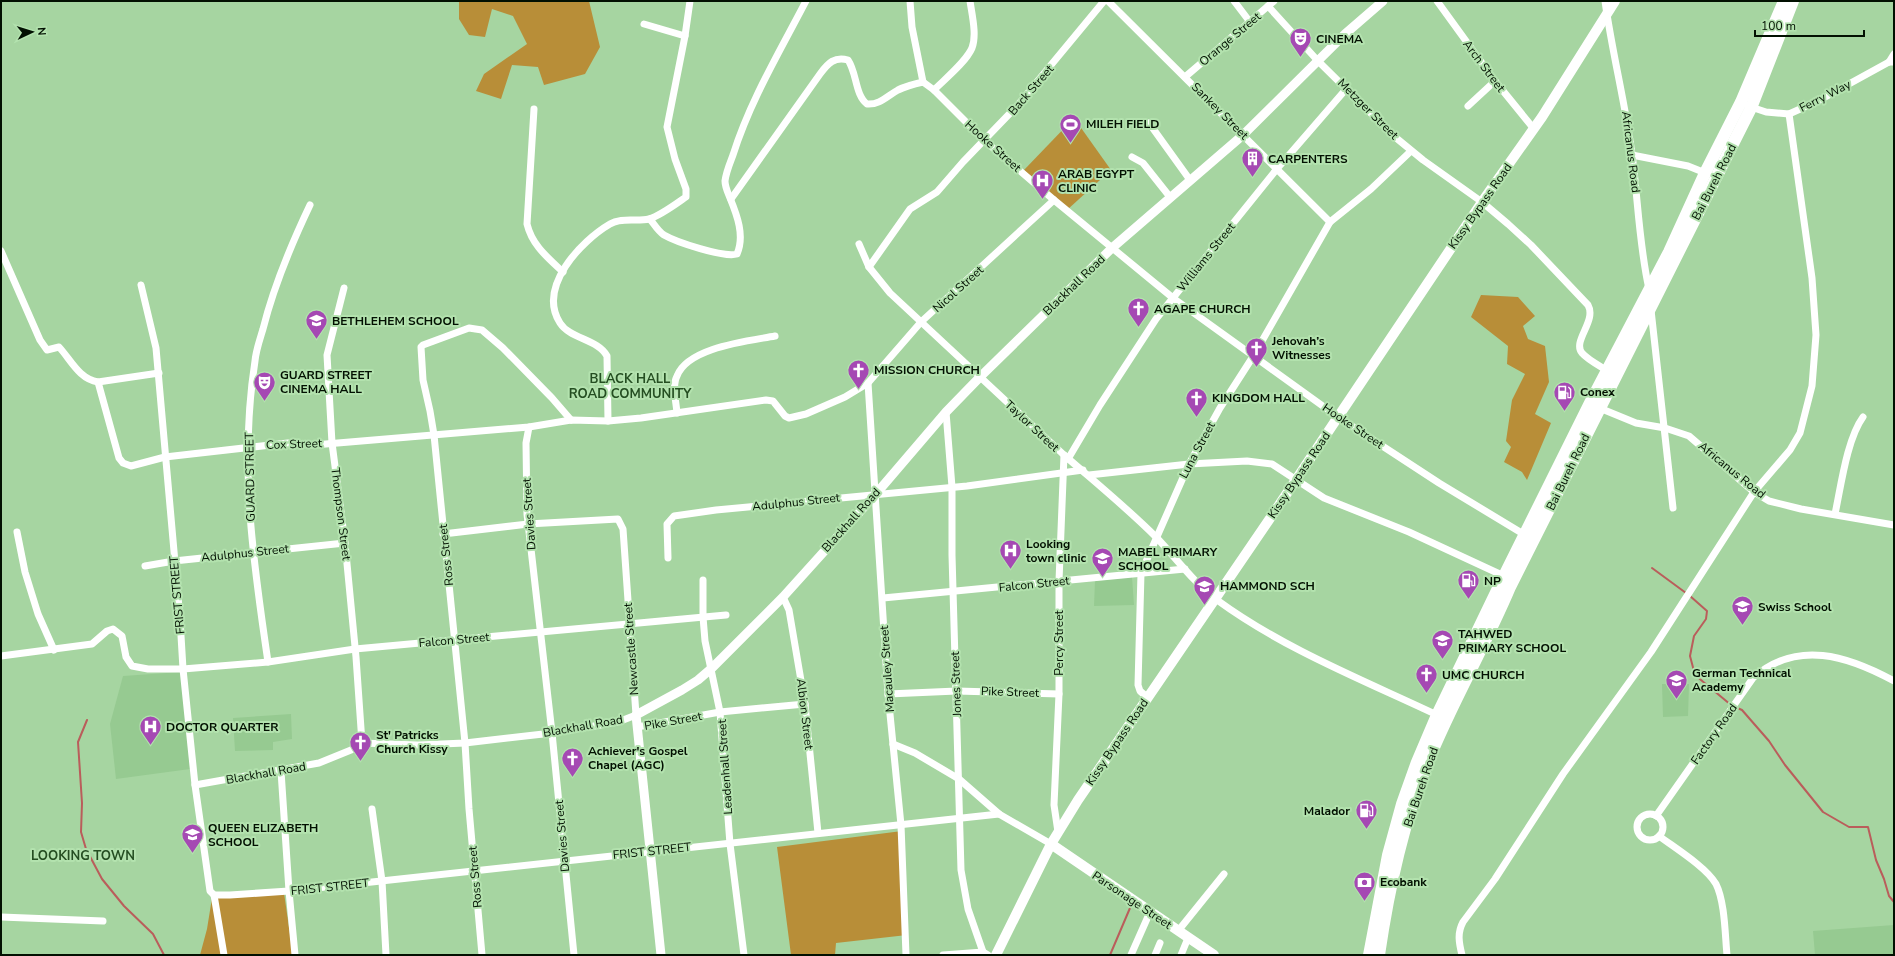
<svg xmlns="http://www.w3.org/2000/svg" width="1895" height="956" viewBox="0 0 1895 956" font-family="'Nunito Sans',sans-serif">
	<rect width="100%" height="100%" fill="#a6d5a1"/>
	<g fill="#96ca91">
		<path d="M1132 577 1134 605 1094 606 1095 581Z"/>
		<path d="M181 672 190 769 116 779 110 724 123 676Z"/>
		<path d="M1662 684H1689L1688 716 1663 717Z"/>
		<path d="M291 714 292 739 273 742V750L235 751 233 718Z"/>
		<path d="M1894 925V955H1815L1813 931Z"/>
	</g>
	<g fill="#b88e38">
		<path d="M459 1H589L600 47 585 74 544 85 538 67 512 65 501 99 476 91 484 74 527 44 513 16 492 9 485 37 469 35 459 19Z"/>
		<path d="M1074 118 1111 170 1067 210 1024 170Z"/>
		<path d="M1481 295 1518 297 1535 316 1523 326 1528 339 1545 346 1549 382 1535 414 1551 423 1527 480 1522 472 1504 462 1511 447 1506 441 1512 400 1525 374 1507 364 1508 346 1471 317Z"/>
		<path d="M902 831 907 935 836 943 835 955H791L777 847Z"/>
		<path d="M284 893 293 955H200L207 929 212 898Z"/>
	</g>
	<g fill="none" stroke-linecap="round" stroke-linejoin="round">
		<g stroke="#ba5d5b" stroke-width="2">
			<path d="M1652 568 1686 593"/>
			<path d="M1690 596 1707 611 1706 619 1694 636 1690 656 1695 675 1731 705"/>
			<path d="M1735 707 1742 710 1769 741 1785 765 1823 812 1849 827H1868L1876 860 1884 879 1889 896 1894 902"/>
			<path d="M87 720 78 742 82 803 81 832 86 849 102 879 124 906 153 934 164 955"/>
			<path d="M1110 955 1130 908"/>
		</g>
		<g stroke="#fff" stroke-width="7">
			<path d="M910 1 912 27 923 82"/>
			<path d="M1108 1 1330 222"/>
			<path d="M1234 1 1250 22"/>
			<path d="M1437 1 1495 81 1534 129"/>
			<path d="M1605 1C1612 52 1625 102 1632 154 1638 199 1639 245 1649 289"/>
			<path d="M1268 6 1318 61 1395 137 1423 160 1482 202 1508 224 1531 245 1588 305C1597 321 1572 341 1582 353 1588 360 1600 366 1608 371"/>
			<path d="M644 24 685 36"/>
			<path d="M1889 62 1894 54"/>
			<path d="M1185 77 1274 1"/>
			<path d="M923 82 934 90 985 141 1054 200 1173 298 1338 417 1439 483 1525 535"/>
			<path d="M934 90C945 79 966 62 972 48 977 35 972 15 970 1"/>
			<path d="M1468 106 1495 81"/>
			<path d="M1748 106 1766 112 1789 114 1818 101 1889 62H1894"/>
			<path d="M534 109 527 224C532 245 547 257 563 272"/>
			<path d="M1149 123 1190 180"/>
			<path d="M1632 155 1688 166 1708 174"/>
			<path d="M1132 157 1143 163 1170 197"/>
			<path d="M731 199 820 74C828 63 835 56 848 60 857 73 855 95 867 104 880 105 887 96 898 90 906 86 914 84 923 82"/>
			<path d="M650 219C654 224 658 231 664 235 676 242 724 258 737 254 745 236 737 215 730 198 728 193 725 187 725 181 726 172 730 163 733 155 750 101 780 51 806 1"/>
			<path d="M859 244 869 267 890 293 1064 455C1095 482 1127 508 1156 537 1176 558 1194 583 1217 600 1284 649 1363 680 1437 715"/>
			<path d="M1 251 40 340 47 350 59 347C71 360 79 379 98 382L159 373"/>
			<path d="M869 267 910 209 937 192 963 162 1017 106 1104 1"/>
			<path d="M141 285 156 348 180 619 183 669 195 785 210 891 214 895H230L289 891 999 814"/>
			<path d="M344 288 327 355 332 443 345 543 356 657 362 743"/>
			<path d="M1651 310 1673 508"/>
			<path d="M98 382 119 458 123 463 131 466 165 457 288 443 314 445 529 427 571 420 608 421 641 418 766 400 773 401 785 416 789 418 806 414 845 397 868 383 921 322 1054 200"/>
			<path d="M868 383 888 694 901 825 906 955"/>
			<path d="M1597 407 1636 423 1665 428 1689 436 1754 492 1769 501 1801 509 1894 525"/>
			<path d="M946 412 952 487V555L961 870 968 909 983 952"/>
			<path d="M677 413C676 401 672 386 677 376 688 347 749 341 775 336"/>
			<path d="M608 421 607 356C598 339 570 339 560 323 537 287 581 241 610 224 621 217 637 222 649 219 660 216 676 204 686 197V189L675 159 667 127 685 36 690 1"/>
			<path d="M529 427 526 443 527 514 552 733 574 955"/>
			<path d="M1068 459 1100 405 1156 319 1276 170 1347 88"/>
			<path d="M1089 475 1189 464 1247 461 1272 464 1324 498 1409 532 1504 576"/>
			<path d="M1835 514C1841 486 1847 439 1863 417"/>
			<path d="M17 532 25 572 38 614 54 650"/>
			<path d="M668 558 667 524 674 516 716 510 967 486 1083 470"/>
			<path d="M145 566 174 561 345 543"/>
			<path d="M703 580V617L705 641 720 712 730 844 744 955"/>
			<path d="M783 597 789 610 805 704 818 833"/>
			<path d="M883 598 1185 569"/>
			<path d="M1 656 92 644 107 631 113 629 122 636 126 657 132 666 148 669H183L268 662 355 649 726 615"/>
			<path d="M268 662C253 561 239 464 255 361 256 350 260 339 263 329 274 285 291 245 310 205"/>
			<path d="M888 694 957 691 1059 694"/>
			<path d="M1148 698 1140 691 1138 685 1141 573 1189 464 1220 408 1254 355 1330 222 1371 189 1411 151"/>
			<path d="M637 727 720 712 805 704"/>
			<path d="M893 744 915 753 959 779 999 814 1051 844"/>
			<path d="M281 771 289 891 295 955"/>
			<path d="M195 785 319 763 351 750 362 743 418 745 465 743 552 733 618 722 636 715 623 529 618 519 528 524 443 534"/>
			<path d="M372 809 382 881 386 955"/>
			<circle cx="1650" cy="827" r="13"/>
			<path d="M1656 816 1753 678C1797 639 1848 656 1894 681"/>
			<path d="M1058 832 1054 805 1059 694V581L1064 455"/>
			<path d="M1659 836C1675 848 1706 867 1716 884 1725 902 1725 935 1727 955"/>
			<path d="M214 895 224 955"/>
			<path d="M1 917 103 921"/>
			<path d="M1178 931 1224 874"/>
			<path d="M482 955 469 809 465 743 434 435 430 411 423 380 421 347 423 345 469 328 482 330 503 348 552 398 571 420"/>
			<path d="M943 955 983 952 988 955"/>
			<path d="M1131 955 1150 912"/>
			<path d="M1155 955 1160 943"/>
			<path d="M1181 955 1188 938"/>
			<path d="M1462 955C1459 943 1457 933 1463 922L1495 879 1563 774 1651 652 1754 492 1790 450 1800 433 1812 386 1816 335 1812 278 1789 114"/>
		</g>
		<path stroke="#fff" stroke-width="9" d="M661 955 636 715 682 690 698 680 712 668 783 597 875 495 946 412 980 377 1112 248 1243 135 1345 34 1383 1"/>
		<g stroke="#fff" stroke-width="10">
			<path d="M1051 844 1214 955"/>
			<path d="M996 955 1051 844 1078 800 1273 514 1482 202 1542 117 1615 1"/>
		</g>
		<g stroke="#fff" stroke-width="12">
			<path d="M1369 955 1388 855 1402 804 1417 762 1437 715 1500 584 1590 403 1669 252 1705 173 1741 102 1784 1"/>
			<path d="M1379 955C1388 893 1402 827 1425 769 1449 707 1484 649 1510 587L1751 108 1793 1"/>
		</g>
	</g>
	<defs>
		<symbol id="theatre-pin" viewBox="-11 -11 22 30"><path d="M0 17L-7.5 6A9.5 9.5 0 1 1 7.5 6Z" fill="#a549b3" stroke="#b3e2ae"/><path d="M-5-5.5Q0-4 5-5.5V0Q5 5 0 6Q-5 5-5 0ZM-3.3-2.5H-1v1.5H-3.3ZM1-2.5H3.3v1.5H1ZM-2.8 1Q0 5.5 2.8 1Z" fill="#fff"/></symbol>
		<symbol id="stadium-pin" viewBox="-11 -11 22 30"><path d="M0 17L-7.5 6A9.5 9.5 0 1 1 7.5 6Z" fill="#a549b3" stroke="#b3e2ae"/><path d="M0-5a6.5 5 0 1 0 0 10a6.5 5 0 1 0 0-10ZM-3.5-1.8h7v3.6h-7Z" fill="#fff"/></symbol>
		<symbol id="building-pin" viewBox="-11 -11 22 30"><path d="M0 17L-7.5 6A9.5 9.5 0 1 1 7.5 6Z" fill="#a549b3" stroke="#b3e2ae"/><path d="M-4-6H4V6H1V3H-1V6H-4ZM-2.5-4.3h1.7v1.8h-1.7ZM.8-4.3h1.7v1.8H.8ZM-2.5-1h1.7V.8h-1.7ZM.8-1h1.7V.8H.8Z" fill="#fff"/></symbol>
		<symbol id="hospital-pin" viewBox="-11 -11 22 30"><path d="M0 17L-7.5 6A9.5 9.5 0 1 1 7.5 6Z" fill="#a549b3" stroke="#b3e2ae"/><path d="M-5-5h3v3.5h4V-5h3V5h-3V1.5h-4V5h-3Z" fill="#fff"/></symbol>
		<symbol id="church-pin" viewBox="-11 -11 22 30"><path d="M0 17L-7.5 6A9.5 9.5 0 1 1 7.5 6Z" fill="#a549b3" stroke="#b3e2ae"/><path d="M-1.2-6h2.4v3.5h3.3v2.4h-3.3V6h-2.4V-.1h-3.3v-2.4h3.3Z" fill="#fff"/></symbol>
		<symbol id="school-pin" viewBox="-11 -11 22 30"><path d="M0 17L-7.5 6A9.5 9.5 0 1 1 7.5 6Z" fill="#a549b3" stroke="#b3e2ae"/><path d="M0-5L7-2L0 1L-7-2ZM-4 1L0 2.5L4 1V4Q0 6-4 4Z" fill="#fff"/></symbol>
		<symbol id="fuel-pin" viewBox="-11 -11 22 30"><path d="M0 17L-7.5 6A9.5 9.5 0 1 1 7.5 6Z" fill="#a549b3" stroke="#b3e2ae"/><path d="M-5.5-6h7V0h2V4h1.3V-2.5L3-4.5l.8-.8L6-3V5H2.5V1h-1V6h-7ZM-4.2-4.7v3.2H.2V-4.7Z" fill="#fff"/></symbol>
		<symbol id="university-pin" viewBox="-11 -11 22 30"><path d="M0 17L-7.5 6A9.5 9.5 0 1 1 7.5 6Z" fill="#a549b3" stroke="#b3e2ae"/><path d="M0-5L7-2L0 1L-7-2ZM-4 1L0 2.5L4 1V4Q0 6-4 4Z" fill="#fff"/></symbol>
		<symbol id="bank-pin" viewBox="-11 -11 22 30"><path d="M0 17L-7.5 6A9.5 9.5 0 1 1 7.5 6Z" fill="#a549b3" stroke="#b3e2ae"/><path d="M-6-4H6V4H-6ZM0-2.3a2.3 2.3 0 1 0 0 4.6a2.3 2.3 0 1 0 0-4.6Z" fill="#fff"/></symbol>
	</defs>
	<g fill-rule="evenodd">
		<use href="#theatre-pin" x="1288" y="26" width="25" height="34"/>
		<use href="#stadium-pin" x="1058" y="112" width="25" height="34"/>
		<use href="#building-pin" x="1240" y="146" width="25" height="34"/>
		<use href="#hospital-pin" x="1030" y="168" width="25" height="34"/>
		<use href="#church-pin" x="1126" y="296" width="25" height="34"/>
		<use href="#school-pin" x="304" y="308" width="25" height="34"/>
		<use href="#church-pin" x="1244" y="336" width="25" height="34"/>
		<use href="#church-pin" x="846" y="358" width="25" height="34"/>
		<use href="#theatre-pin" x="252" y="370" width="25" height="34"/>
		<use href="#fuel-pin" x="1552" y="380" width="25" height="34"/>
		<use href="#church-pin" x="1184" y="386" width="25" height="34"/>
		<use href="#hospital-pin" x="998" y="538" width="25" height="34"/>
		<use href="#school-pin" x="1090" y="546" width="25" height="34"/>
		<use href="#fuel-pin" x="1456" y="568" width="25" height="34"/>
		<use href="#school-pin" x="1192" y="574" width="25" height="34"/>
		<use href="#school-pin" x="1730" y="594" width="25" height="34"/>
		<use href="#school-pin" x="1430" y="628" width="25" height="34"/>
		<use href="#church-pin" x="1414" y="662" width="25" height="34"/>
		<use href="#university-pin" x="1664" y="668" width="25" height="34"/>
		<use href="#hospital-pin" x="138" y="714" width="25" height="34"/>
		<use href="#church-pin" x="348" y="730" width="25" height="34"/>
		<use href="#church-pin" x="560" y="746" width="25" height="34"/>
		<use href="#fuel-pin" x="1354" y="798" width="25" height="34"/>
		<use href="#school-pin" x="180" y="822" width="25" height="34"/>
		<use href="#bank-pin" x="1352" y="870" width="25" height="34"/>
	</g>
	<g text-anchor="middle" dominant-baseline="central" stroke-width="4" stroke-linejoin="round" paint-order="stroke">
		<g font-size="12" fill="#021001" stroke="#b3e2ae">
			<text transform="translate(1230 39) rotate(-40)">Orange Street</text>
			<text transform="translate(1484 66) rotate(53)">Arch Street</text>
			<text transform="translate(1031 90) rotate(-49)">Back Street</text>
			<text transform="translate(1825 96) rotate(-27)">Ferry Way</text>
			<text transform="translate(1368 109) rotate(45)">Metzger Street</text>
			<text transform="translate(1220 111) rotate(45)">Sankey Street</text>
			<text transform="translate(993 146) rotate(42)">Hooke Street</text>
			<text transform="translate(1631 152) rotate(83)">Africanus Road</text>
			<text transform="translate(1714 182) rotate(-63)">Bai Bureh Road</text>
			<text transform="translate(1480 206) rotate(-55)">Kissy Bypass Road</text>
			<text transform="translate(1206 257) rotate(-51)">Williams Street</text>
			<text transform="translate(1074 285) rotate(-44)">Blackhall Road</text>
			<text transform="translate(958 289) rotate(-42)">Nicol Street</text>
			<text transform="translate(1032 426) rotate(43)">Taylor Street</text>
			<text transform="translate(1353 426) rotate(34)">Hooke Street</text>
			<text transform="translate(294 444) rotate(-2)">Cox Street</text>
			<text transform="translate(1197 450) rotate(-62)">Luna Street</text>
			<text transform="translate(1732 470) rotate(39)">Africanus Road</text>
			<text transform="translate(1568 472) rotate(-64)">Bai Bureh Road</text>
			<text transform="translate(1299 475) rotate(-56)">Kissy Bypass Road</text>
			<text transform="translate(250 477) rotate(-91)">GUARD STREET</text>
			<text transform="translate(796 502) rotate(-6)">Adulphus Street</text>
			<text transform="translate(341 514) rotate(83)">Thompson Street</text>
			<text transform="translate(529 514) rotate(-94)">Davies Street</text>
			<text transform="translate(851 520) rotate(-48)">Blackhall Road</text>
			<text transform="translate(245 553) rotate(-6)">Adulphus Street</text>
			<text transform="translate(446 555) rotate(-96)">Ross Street</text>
			<text transform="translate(1034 584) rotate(-6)">Falcon Street</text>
			<text transform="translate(177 595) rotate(-95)">FRIST STREET</text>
			<text transform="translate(454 640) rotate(-5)">Falcon Street</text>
			<text transform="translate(1059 643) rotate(-90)">Percy Street</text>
			<text transform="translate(631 649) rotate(-94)">Newcastle Street</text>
			<text transform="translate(887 669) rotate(-94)">Macauley Street</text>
			<text transform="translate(956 684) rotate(-92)">Jones Street</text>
			<text transform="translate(1010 692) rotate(2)">Pike Street</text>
			<text transform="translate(805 714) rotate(83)">Albion Street</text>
			<text transform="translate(673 721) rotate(-10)">Pike Street</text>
			<text transform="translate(583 726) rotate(-10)">Blackhall Road</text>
			<text transform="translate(1714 734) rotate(-55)">Factory Road</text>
			<text transform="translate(1117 742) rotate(-56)">Kissy Bypass Road</text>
			<text transform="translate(725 767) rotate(-94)">Leadenhall Street</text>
			<text transform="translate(266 773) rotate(-10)">Blackhall Road</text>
			<text transform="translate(1421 787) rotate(-71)">Bai Bureh Road</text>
			<text transform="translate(562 836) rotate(-95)">Davies Street</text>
			<text transform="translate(652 851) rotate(-6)">FRIST STREET</text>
			<text transform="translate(475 877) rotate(-95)">Ross Street</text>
			<text transform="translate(330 887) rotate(-6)">FRIST STREET</text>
			<text transform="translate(1132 900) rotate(34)">Parsonage Street</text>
		</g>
		<g font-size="12" font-weight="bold" fill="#021001" stroke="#b3e2ae" text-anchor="start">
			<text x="1316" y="39">CINEMA</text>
			<text x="1086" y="124">MILEH FIELD</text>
			<text x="1268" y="159">CARPENTERS</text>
			<text x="1058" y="174">ARAB EGYPT<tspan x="1058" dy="14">CLINIC</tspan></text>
			<text x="1154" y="309">AGAPE CHURCH</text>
			<text x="332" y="321">BETHLEHEM SCHOOL</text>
			<text x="1272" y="341">Jehovah’s<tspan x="1272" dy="14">Witnesses</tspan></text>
			<text x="874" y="370">MISSION CHURCH</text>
			<text x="280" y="375">GUARD STREET<tspan x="280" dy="14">CINEMA HALL</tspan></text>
			<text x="1580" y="392">Conex</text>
			<text x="1212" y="398">KINGDOM HALL</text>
			<text x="1026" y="544">Looking<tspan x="1026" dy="14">town clinic</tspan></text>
			<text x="1118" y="552">MABEL PRIMARY<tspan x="1118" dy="14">SCHOOL</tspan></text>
			<text x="1484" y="581">NP</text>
			<text x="1220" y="586">HAMMOND SCH</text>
			<text x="1758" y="607">Swiss School</text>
			<text x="1458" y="634">TAHWED<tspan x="1458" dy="14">PRIMARY SCHOOL</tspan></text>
			<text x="1692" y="673">German Technical<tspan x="1692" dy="14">Academy</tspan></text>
			<text x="1442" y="675">UMC CHURCH</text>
			<text x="166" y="727">DOCTOR QUARTER</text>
			<text x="376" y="735">St' Patricks<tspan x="376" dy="14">Church Kissy</tspan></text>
			<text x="588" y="751">Achiever's Gospel<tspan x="588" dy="14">Chapel (AGC)</tspan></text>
			<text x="1350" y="811" text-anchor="end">Malador</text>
			<text x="208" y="828">QUEEN ELIZABETH<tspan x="208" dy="14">SCHOOL</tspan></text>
			<text x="1380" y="882">Ecobank</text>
		</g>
		<g font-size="13" font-weight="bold" fill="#254e22" stroke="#b3e2ae">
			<text x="630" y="379">BLACK HALL<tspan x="630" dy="15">ROAD COMMUNITY</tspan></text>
			<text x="83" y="856">LOOKING TOWN</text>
		</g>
	</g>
	<rect width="1895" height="956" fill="none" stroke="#021001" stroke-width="4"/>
	<g transform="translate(32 32) rotate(86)" stroke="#b3e2ae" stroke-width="3" paint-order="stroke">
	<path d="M0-3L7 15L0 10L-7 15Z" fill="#021001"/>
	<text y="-6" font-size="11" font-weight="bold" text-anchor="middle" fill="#021001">N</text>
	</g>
	<path d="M1755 30v6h109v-6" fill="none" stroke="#021001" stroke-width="2"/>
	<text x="1761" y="30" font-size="12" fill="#021001" stroke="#b3e2ae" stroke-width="3" paint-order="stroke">100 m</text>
</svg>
